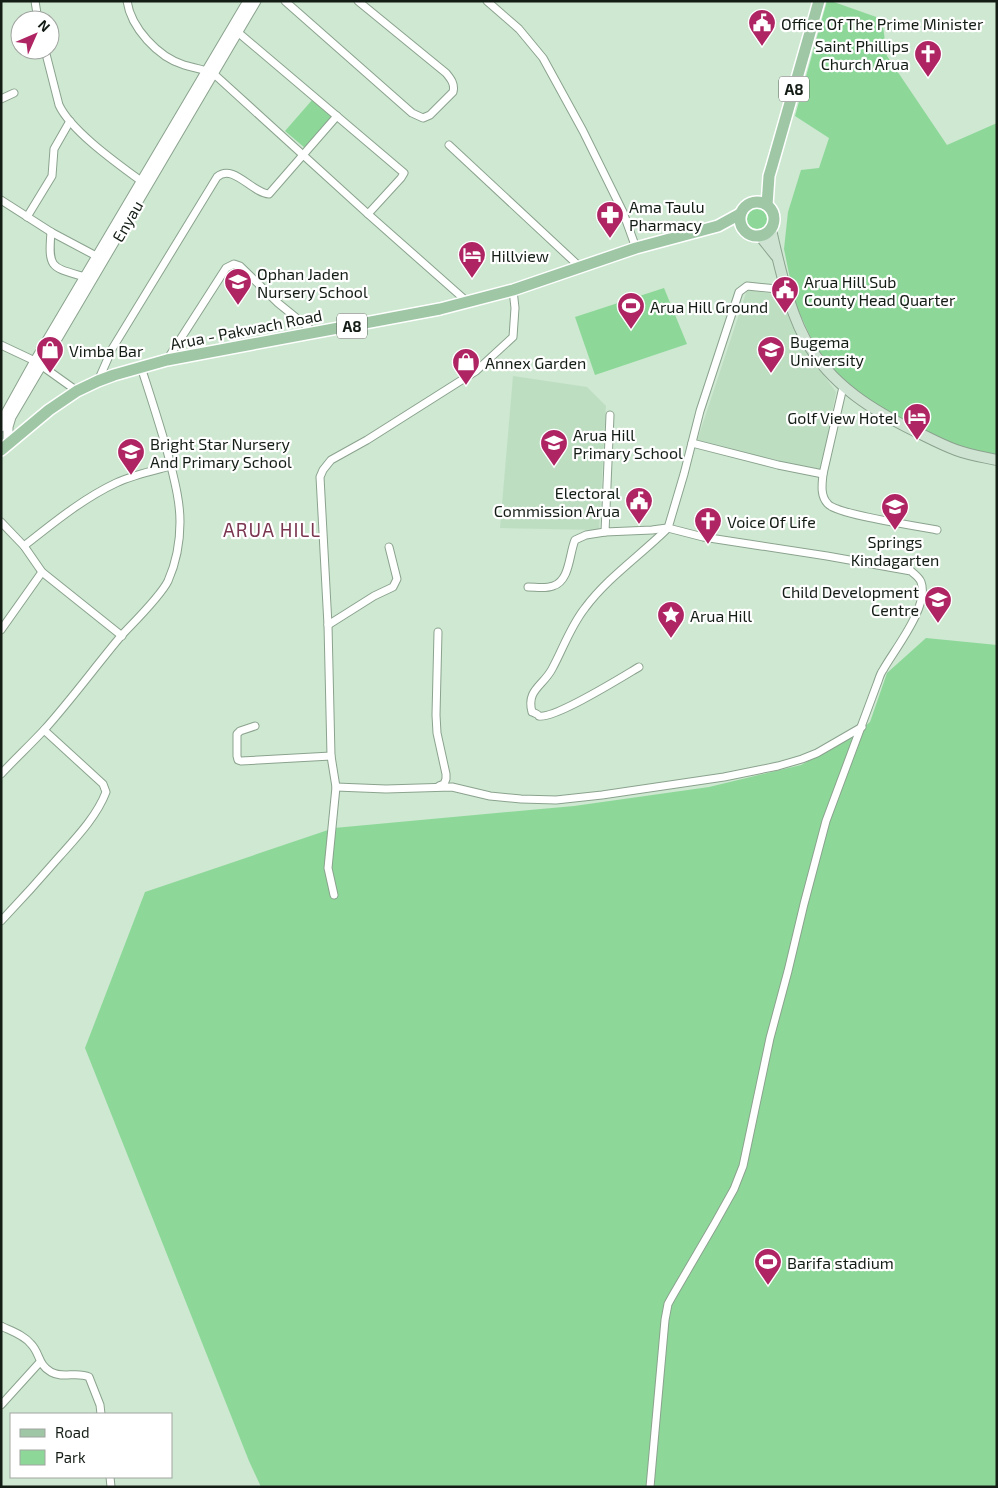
<svg xmlns="http://www.w3.org/2000/svg" width="998" height="1488" viewBox="0 0 998 1488" font-family="'Exo 2',sans-serif">
	<rect width="100%" height="100%" fill="#cee8d1"/>
	<g fill="#bedec2">
		<path d="M747 290 780 295 794 330 810 356 836 392 821 471 697 441Z"/>
		<path d="M513 376 587 387 606 406 599 530 500 528Z"/>
	</g>
	<g fill="#8dd899">
		<path d="M827 1H831L882 19 887 56 947 145 997 123V459L974 455 889 416 850 388 817 351 795 303 784 249 788 212 801 170 819 168 829 138 795 116Z"/>
		<path d="M313 99 333 116 305 148 285 131Z"/>
		<circle cx="757" cy="220" r="14"/>
		<path d="M664 288 687 344 595 375 575 317Z"/>
		<path d="M926 638 997 645V1487H261L249 1461 85 1048 145 892 334 828 574 806 709 787 801 765 852 737 870 722 887 673Z"/>
	</g>
	<g fill="none" stroke-linecap="round" stroke-linejoin="round">
		<defs>
			<g id="minor">
				<path d="M35 1 38 20"/>
				<path d="M127 1C131 28 158 57 184 65 194 68 204 69 214 74L368 214 463 298 464 304"/>
				<path d="M285 1 412 113 423 118 430 115 453 92C455 84 451 79 446 73L358 1"/>
				<path d="M487 1 519 29 543 58 583 131 623 212 636 248"/>
				<path d="M234 29 404 173 401 178 368 214"/>
				<path d="M45 50 59 105C71 131 118 164 141 181"/>
				<path d="M1 99 14 93"/>
				<path d="M449 145 580 267"/>
				<path d="M1 200 51 232 100 258"/>
				<path d="M27 217 52 176 54 149 70 121"/>
				<path d="M51 232C48 269 51 267 85 277"/>
				<path d="M1 345 35 361 77 391"/>
				<path d="M167 360 226 268 234 264 240 266 278 303 315 333"/>
				<path d="M98 381 112 349 217 177C233 163 252 193 269 194L337 116"/>
				<path d="M843 387 823 474C822 484 820 496 828 504 838 515 918 526 937 530"/>
				<path d="M610 415 605 532 652 530 667 528"/>
				<path d="M692 443 778 465 823 474"/>
				<path d="M1 522 24 546 42 572 122 636"/>
				<path d="M24 546C52 524 82 499 116 483 133 475 152 471 171 466"/>
				<path d="M528 587C536 587 545 589 553 586 570 581 569 554 575 540L586 535 605 532"/>
				<path d="M328 625 374 596 393 587 397 579 389 547"/>
				<path d="M1 630 42 572"/>
				<path d="M438 632 436 715 437 733 446 774V779L444 784 439 786"/>
				<path d="M639 667C622 677 555 719 539 716 539 715 533 712 532 712 526 690 543 686 552 669 563 649 570 627 585 608 608 577 641 555 668 528"/>
				<path d="M255 726 240 731 237 734V756L238 760 241 761 331 756"/>
				<path d="M1 774C15 759 30 745 44 730 71 700 95 667 121 636 134 622 160 597 168 581 176 563 180 542 180 522 180 500 174 479 169 458 161 428 151 398 141 367"/>
				<path d="M336 787 386 789 452 787 490 796 521 799 556 800 602 795 724 777 778 766 802 759 817 753 862 727"/>
				<path d="M334 895 328 868 336 787 331 756 328 625 320 477 323 470 331 460 367 440 476 371 513 337 515 308 513 290"/>
				<path d="M1 921C21 900 40 879 59 857 76 838 97 816 106 792L103 784 44 730"/>
				<path d="M1 1326C11 1331 24 1335 31 1344 40 1353 38 1365 51 1372 63 1379 77 1371 89 1377L100 1405 101 1414"/>
				<path d="M1 1405 40 1362"/>
				<path d="M110 1477 111 1487"/>
				<path d="M650 1487 665 1320 668 1304 673 1295 715 1223 734 1189 743 1166 770 1038 788 971 804 904 826 821 877 684C879 679 880 674 883 670 894 650 930 606 921 582 919 577 915 575 911 571L827 556 703 537 668 528 684 474 700 411 739 292 747 286 787 290"/>
			</g>
			<g id="tertiary">
				<path d="M1 427 5 415 35 361 248 1"/>
				<path d="M8 443V427L11 417 256 1"/>
			</g>
			<g id="secondary">
				<path d="M771 230C780 268 790 317 811 349 838 391 881 415 925 436 935 441 945 446 956 450 969 455 983 457 997 460"/>
				<path d="M760 236 776 256"/>
			</g>
			<g id="primary">
				<circle cx="757" cy="219" r="17"/>
				<path d="M767 205 769 176 772 166 819 1"/>
				<path d="M1 450 49 410 77 391 98 381 114 375 167 360 440 309 513 290 636 248 718 226 740 214"/>
			</g>
		</defs>
		<use href="#minor" stroke="#8ba38e" stroke-width="9"/>
		<use href="#tertiary" stroke="#8ba38e" stroke-width="11"/>
		<use href="#secondary" stroke="#8ba38e" stroke-width="12"/>
		<use href="#primary" stroke="#fff" stroke-width="14"/>
		<use href="#minor" stroke="#fff" stroke-width="7"/>
		<use href="#tertiary" stroke="#fff" stroke-width="9"/>
		<use href="#secondary" stroke="#cfe3d3" stroke-width="10"/>
		<use href="#primary" stroke="#9fc7a6" stroke-width="11"/>
	</g>
	<defs>
		<symbol id="civic-pin" viewBox="-11 -11 22 30"><path d="M0 17L-7.5 6A9.5 9.5 0 1 1 7.5 6Z" fill="#af2564" stroke="#fff"/><path d="M-.6-6.5H3V-4.5H.6V-3L4-1V1h2V6H-6V1h2V-1L-.6-3ZM-1.2 2.5V6h2.4V2.5Z" fill="#fff"/></symbol>
		<symbol id="church-pin" viewBox="-11 -11 22 30"><path d="M0 17L-7.5 6A9.5 9.5 0 1 1 7.5 6Z" fill="#af2564" stroke="#fff"/><path d="M-1.2-6h2.4v3.5h3.3v2.4h-3.3V6h-2.4V-.1h-3.3v-2.4h3.3Z" fill="#fff"/></symbol>
		<symbol id="pharmacy-pin" viewBox="-11 -11 22 30"><path d="M0 17L-7.5 6A9.5 9.5 0 1 1 7.5 6Z" fill="#af2564" stroke="#fff"/><path d="M-2-6h4v4h4v4h-4v4h-4v-4h-4v-4h4Z" fill="#fff"/></symbol>
		<symbol id="hotel-pin" viewBox="-11 -11 22 30"><path d="M0 17L-7.5 6A9.5 9.5 0 1 1 7.5 6Z" fill="#af2564" stroke="#fff"/><path d="M-6-4.5h1.5V1H6V5H4.5V3h-9V5H-6ZM-4 0a1.8 1.8 0 1 1 3.6 0ZM.5 0V-2.5h3Q6-2.5 6 0Z" fill="#fff"/></symbol>
		<symbol id="school-pin" viewBox="-11 -11 22 30"><path d="M0 17L-7.5 6A9.5 9.5 0 1 1 7.5 6Z" fill="#af2564" stroke="#fff"/><path d="M0-5L7-2L0 1L-7-2ZM-4 1L0 2.5L4 1V4Q0 6-4 4Z" fill="#fff"/></symbol>
		<symbol id="stadium-pin" viewBox="-11 -11 22 30"><path d="M0 17L-7.5 6A9.5 9.5 0 1 1 7.5 6Z" fill="#af2564" stroke="#fff"/><path d="M0-5a6.5 5 0 1 0 0 10a6.5 5 0 1 0 0-10ZM-3.5-1.8h7v3.6h-7Z" fill="#fff"/></symbol>
		<symbol id="shop-pin" viewBox="-11 -11 22 30"><path d="M0 17L-7.5 6A9.5 9.5 0 1 1 7.5 6Z" fill="#af2564" stroke="#fff"/><path d="M-5-2.5h2.3a2.7 3.5 0 0 1 5.4 0H5L5.5 6h-11ZM-1.5-2.5h3a1.5 2.3 0 0 0-3 0Z" fill="#fff"/></symbol>
		<symbol id="university-pin" viewBox="-11 -11 22 30"><path d="M0 17L-7.5 6A9.5 9.5 0 1 1 7.5 6Z" fill="#af2564" stroke="#fff"/><path d="M0-5L7-2L0 1L-7-2ZM-4 1L0 2.5L4 1V4Q0 6-4 4Z" fill="#fff"/></symbol>
		<symbol id="sight-pin" viewBox="-11 -11 22 30"><path d="M0 17L-7.5 6A9.5 9.5 0 1 1 7.5 6Z" fill="#af2564" stroke="#fff"/><path d="M0-6L1.8-2.2L6-1.7L2.9 1.2L3.7 5.4L0 3.3L-3.7 5.4L-2.9 1.2L-6-1.7L-1.8-2.2Z" fill="#fff"/></symbol>
	</defs>
	<g fill-rule="evenodd">
		<use href="#civic-pin" x="746" y="7" width="32" height="43"/>
		<use href="#church-pin" x="912" y="38" width="32" height="43"/>
		<use href="#pharmacy-pin" x="594" y="199" width="32" height="43"/>
		<use href="#hotel-pin" x="456" y="239" width="32" height="43"/>
		<use href="#school-pin" x="222" y="266" width="32" height="43"/>
		<use href="#civic-pin" x="769" y="274" width="32" height="43"/>
		<use href="#stadium-pin" x="615" y="290" width="32" height="43"/>
		<use href="#shop-pin" x="34" y="334" width="32" height="43"/>
		<use href="#university-pin" x="755" y="334" width="32" height="43"/>
		<use href="#shop-pin" x="450" y="346" width="32" height="43"/>
		<use href="#hotel-pin" x="901" y="401" width="32" height="43"/>
		<use href="#school-pin" x="538" y="427" width="32" height="43"/>
		<use href="#school-pin" x="115" y="436" width="32" height="43"/>
		<use href="#civic-pin" x="623" y="485" width="32" height="43"/>
		<use href="#school-pin" x="879" y="491" width="32" height="43"/>
		<use href="#church-pin" x="692" y="505" width="32" height="43"/>
		<use href="#school-pin" x="922" y="584" width="32" height="43"/>
		<use href="#sight-pin" x="655" y="599" width="32" height="43"/>
		<use href="#stadium-pin" x="752" y="1246" width="32" height="43"/>
	</g>
	<g text-anchor="middle" dominant-baseline="central" stroke-width="4.5" stroke-linejoin="round" paint-order="stroke">
		<g fill="#fff" stroke="#5a615b" stroke-width="1">
			<rect x="779" y="76.5" width="30" height="25" rx="4"/>
			<rect x="337" y="313.5" width="30" height="25" rx="4"/>
		</g>
		<g font-size="15" font-weight="bold" fill="#141d15">
			<text x="794" y="89">A8</text>
			<text x="352" y="326">A8</text>
		</g>
		<g font-size="16" fill="#141d15" stroke="#fff" text-anchor="start">
			<text x="781" y="23">Office Of The Prime Minister</text>
			<text x="909" y="45" text-anchor="end">Saint Phillips<tspan x="909" dy="18">Church Arua</tspan></text>
			<text x="629" y="206">Ama Taulu<tspan x="629" dy="18">Pharmacy</tspan></text>
			<text x="491" y="255">Hillview</text>
			<text x="257" y="273">Ophan Jaden<tspan x="257" dy="18">Nursery School</tspan></text>
			<text x="804" y="281">Arua Hill Sub<tspan x="804" dy="18">County Head Quarter</tspan></text>
			<text x="650" y="306">Arua Hill Ground</text>
			<text x="790" y="341">Bugema<tspan x="790" dy="18">University</tspan></text>
			<text x="69" y="350">Vimba Bar</text>
			<text x="485" y="362">Annex Garden</text>
			<text x="898" y="417" text-anchor="end">Golf View Hotel</text>
			<text x="573" y="434">Arua Hill<tspan x="573" dy="18">Primary School</tspan></text>
			<text x="150" y="443">Bright Star Nursery<tspan x="150" dy="18">And Primary School</tspan></text>
			<text x="620" y="492" text-anchor="end">Electoral<tspan x="620" dy="18">Commission Arua</tspan></text>
			<text x="727" y="521">Voice Of Life</text>
			<text x="895" y="541" text-anchor="middle">Springs<tspan x="895" dy="18">Kindagarten</tspan></text>
			<text x="919" y="591" text-anchor="end">Child Development<tspan x="919" dy="18">Centre</tspan></text>
			<text x="690" y="615">Arua Hill</text>
			<text x="787" y="1262">Barifa stadium</text>
		</g>
		<g font-size="16" fill="#141d15" stroke="#fff">
			<text transform="translate(127 221) rotate(-60)">Enyau</text>
			<text transform="translate(246 329) rotate(-11)">Arua - Pakwach Road</text>
		</g>
		<g font-size="19" letter-spacing="1" fill="#7b3650" stroke="#fff">
			<text x="272" y="529">ARUA HILL</text>
		</g>
	</g>
	<rect width="998" height="1488" fill="none" stroke="#141d15" stroke-width="5"/>
	<rect x="10" y="1413" width="162" height="65" fill="#ffffff" stroke="#a1a5a1"/>
	<rect x="20" y="1429" width="25" height="8" fill="#9fc7a6" stroke="#a1a5a1"/>
	<text x="55" y="1438" font-size="15" fill="#141d15">Road</text>
	<rect x="20" y="1450" width="25" height="15" fill="#8dd899" stroke="#a1a5a1"/>
	<text x="55" y="1463" font-size="15" fill="#141d15">Park</text>
	<g transform="translate(35 35) rotate(45)"><circle r="24" fill="#ffffff" stroke="#a1a5a1"/>
	<path d="M0-4L9 19L0 12L-9 19Z" fill="#af2564"/>
	<text y="-8" font-size="14" font-weight="bold" text-anchor="middle" fill="#141d15">N</text>
	</g>
</svg>
